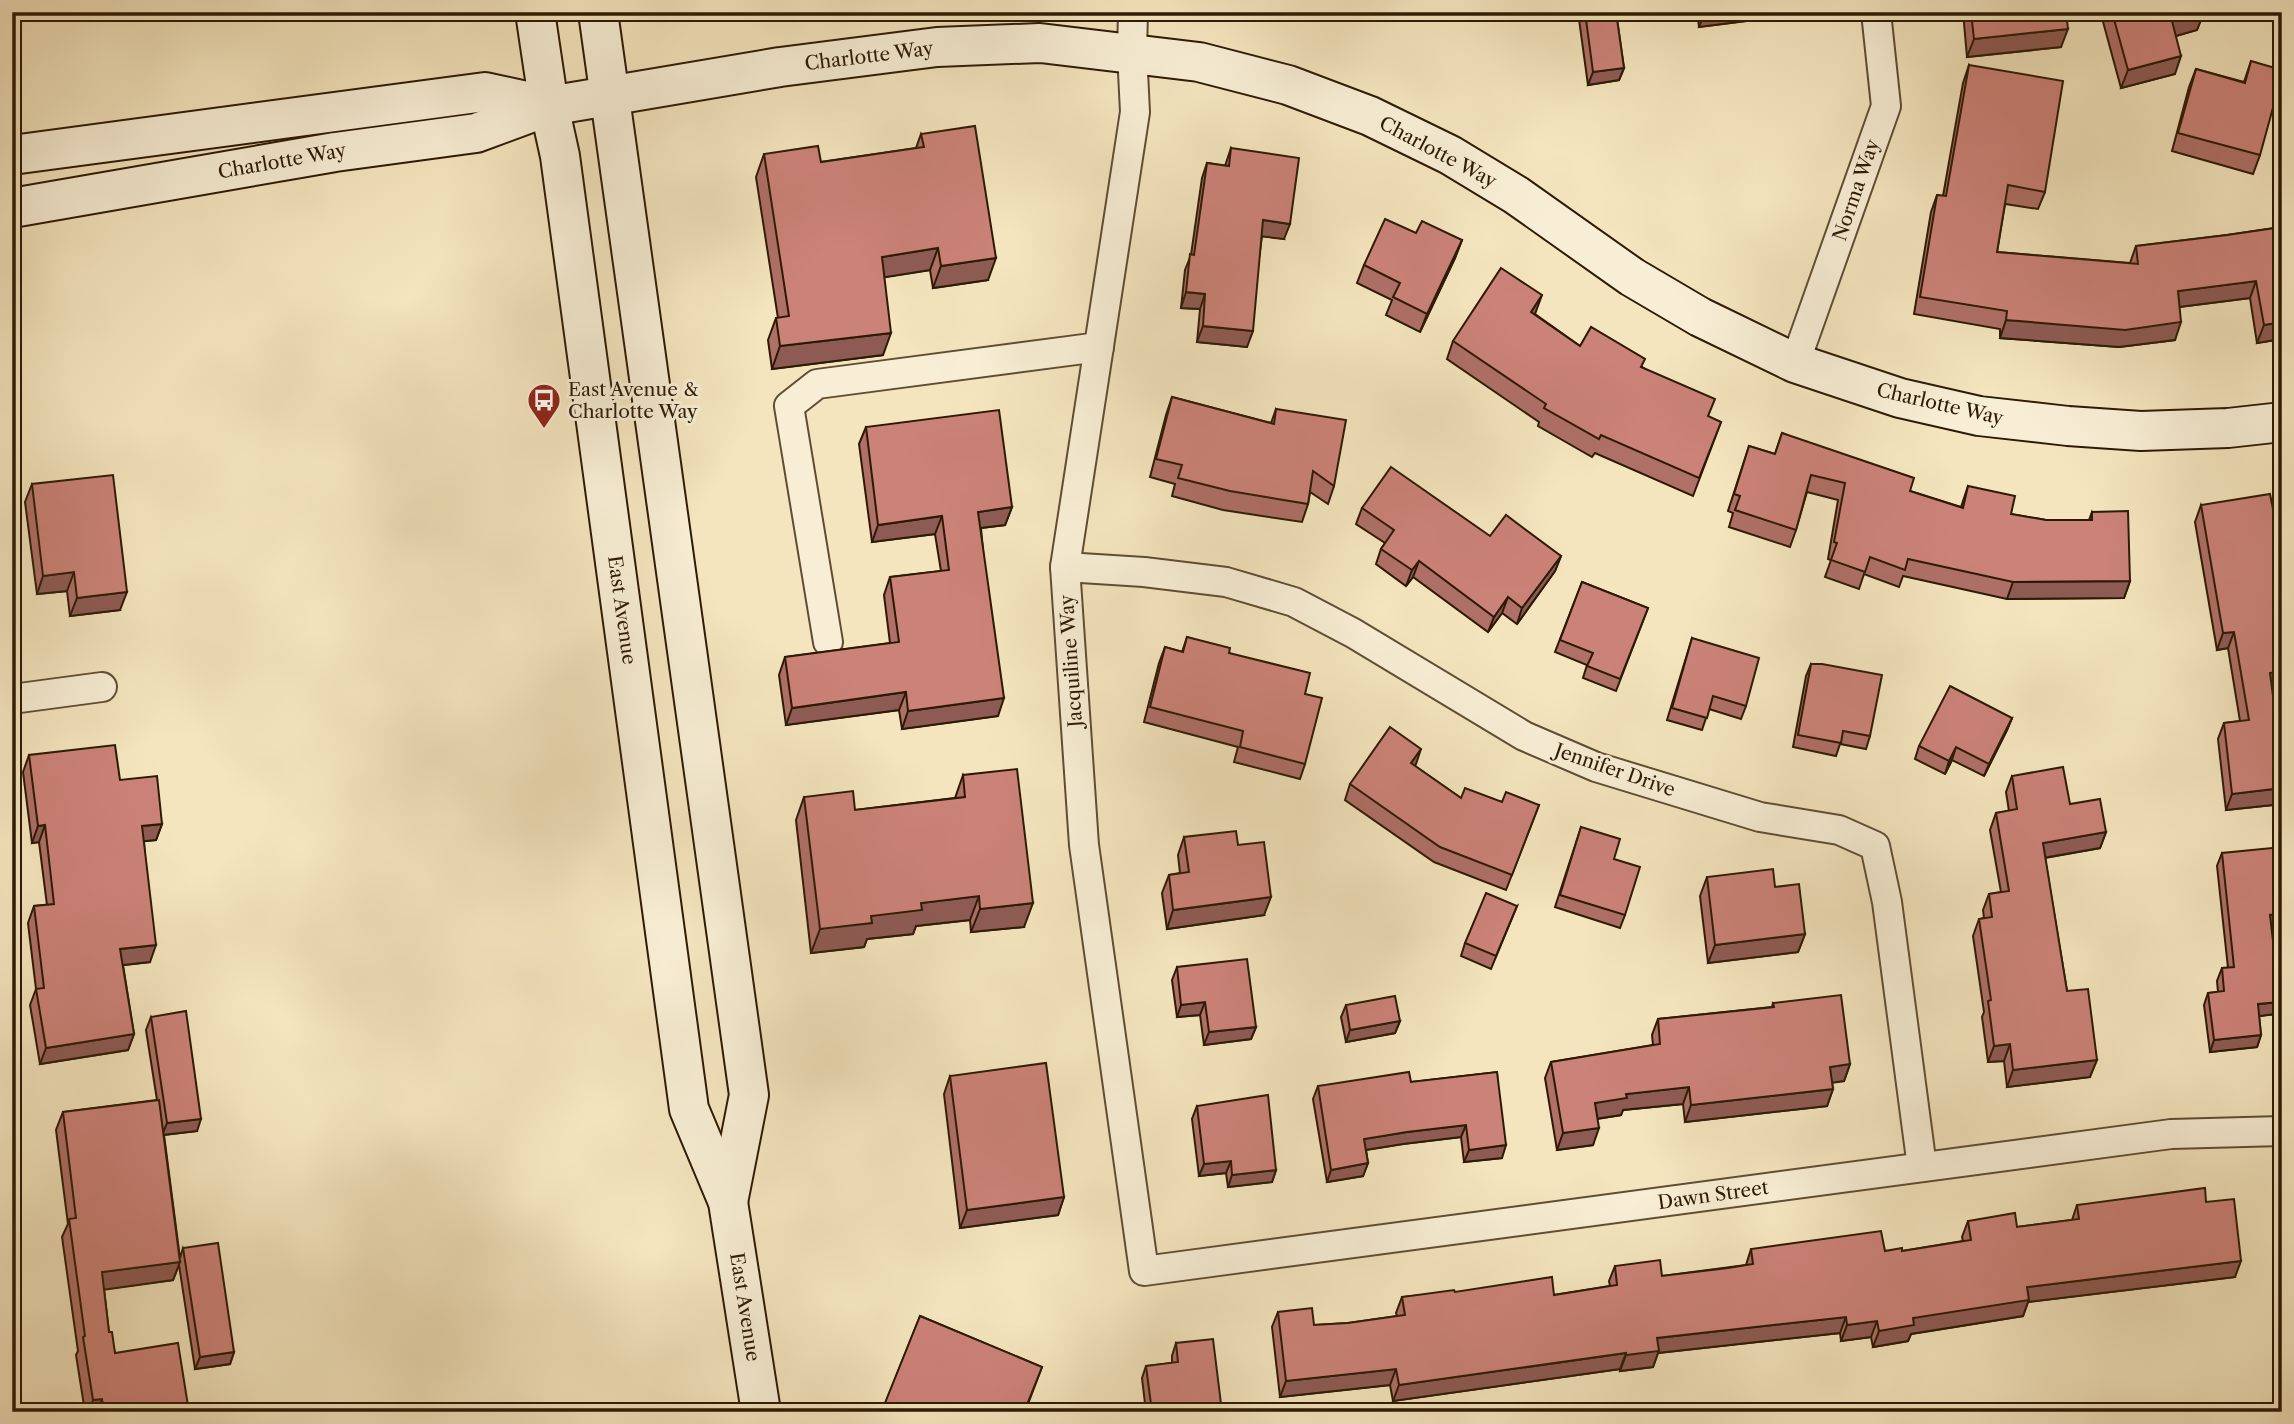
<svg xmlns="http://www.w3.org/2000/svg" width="2294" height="1424" viewBox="0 0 2294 1424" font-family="'Libre Caslon Text',serif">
	<rect width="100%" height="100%" fill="#f4e5be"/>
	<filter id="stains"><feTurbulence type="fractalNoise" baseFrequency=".00286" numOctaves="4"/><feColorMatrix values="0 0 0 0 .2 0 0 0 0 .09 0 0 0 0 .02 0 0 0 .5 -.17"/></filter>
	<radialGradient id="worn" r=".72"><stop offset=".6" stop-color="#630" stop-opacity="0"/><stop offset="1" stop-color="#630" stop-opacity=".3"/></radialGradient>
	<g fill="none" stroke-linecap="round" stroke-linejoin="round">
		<defs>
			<g id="street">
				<path d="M1133 12 1132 52 1135 112 1065 567 1084 845 1144 1271 2171 1134 2282 1131"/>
				<path d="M1795 363 1886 106 1876 12"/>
				<path d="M1065 567 1144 572 1226 582 1294 602 1353 633 1524 736 1596 767 1760 817 1839 830 1875 846 1887 902 1922 1167"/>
				<path d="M828 642 789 406 817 384 1099 347"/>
				<path d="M12 699 102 687"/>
			</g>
			<g id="secondary">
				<path d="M535 12 549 106 560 156 689 1109 728 1202 761 1412"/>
				<path d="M598 12 749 1095 728 1202"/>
				<path d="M12 155 485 92 549 106"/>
				<path d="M12 208 335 152 476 133 549 106 780 67 937 47 1040 43 1199 62 1288 85 1370 116 1450 155 1516 195 1632 277 1700 317 1795 363 1900 398 1979 416 2068 426 2141 431 2228 428 2282 422"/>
			</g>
		</defs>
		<use href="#street" stroke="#5f4d33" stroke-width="32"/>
		<use href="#secondary" stroke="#2d1a05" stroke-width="42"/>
		<use href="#street" stroke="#f8eed5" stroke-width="28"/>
		<use href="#secondary" stroke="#f8eed5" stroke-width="38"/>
	</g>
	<g fill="#af7067" stroke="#2d1a05" stroke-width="2">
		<path d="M1578 12H1616L1624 68 1619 80 1588 85Z"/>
		<path d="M1697 12H1786L1785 16 1699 27Z"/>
		<path d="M1963 12H2066L2061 47 1967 57Z"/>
		<path d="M2104 12H2204L2197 30 2176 36 2175 74 2121 88 2102 18Z"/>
		<path d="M2251 61 2260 155 2253 174 2172 151 2189 87 2196 69 2244 82Z"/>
		<path d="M1969 65 2045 192 2038 209 2005 204 1997 252 2130 263 2136 246 2227 235 2282 227V339L2257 343 2250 298 2179 307 2175 340 2119 347 2000 338V329L1914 314 1931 212 1937 195 1943 196 1963 83Z"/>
		<path d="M921 134 988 280 933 288 930 270 884 277 883 355 772 369 768 340 776 318H778L756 177 764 154 821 162 916 148Z"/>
		<path d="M1231 148 1284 239 1262 236 1247 347 1197 342 1200 309 1181 308 1185 270 1191 255 1202 178 1207 163 1225 166Z"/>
		<path d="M1416 233 1462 240 1455 258 1420 332 1386 315 1392 300 1357 283 1364 265Z"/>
		<path d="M1535 314 1580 346 1642 367 1708 417 1721 422 1693 496 1595 453 1592 457 1538 426 1539 422 1447 359 1453 341Z"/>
		<path d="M1172 397 1271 423 1276 409 1334 486 1328 504 1310 492 1308 504 1302 522 1223 510 1172 496 1175 484 1150 477 1166 415Z"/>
		<path d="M866 427 1012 507 1005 525 981 528 998 716 902 729 899 710 786 725 779 675 785 657 890 643 884 595 890 577 941 571 935 534 872 542 859 444Z"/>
		<path d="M1782 433 1910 491 1961 507 1968 486 2011 514 2046 520H2089L2092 512 2130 581 2124 598 2007 599 1903 576 1899 587 1864 574 1859 589 1825 577 1831 560 1828 559 1838 500 1807 492 1796 530 1790 547 1729 527 1733 513 1728 511 1749 446 1775 454Z"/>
		<path d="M32 484 120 610 70 616 67 591 37 594 25 502Z"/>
		<path d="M2201 505 2272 688 2280 749H2282V804L2226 810 2218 739 2224 723 2240 721 2228 648 2217 650 2195 522Z"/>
		<path d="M1362 508 1490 536 1561 556 1555 571 1517 624 1502 613 1488 632 1413 577 1406 586 1376 564 1381 549 1385 543 1356 524Z"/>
		<path d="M1582 582 1648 608 1616 691 1583 678 1587 665 1555 652Z"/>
		<path d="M1187 637 1229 653 1305 694V764L1300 779 1234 762 1238 747 1144 722 1159 663 1165 647 1182 652Z"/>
		<path d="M1692 638 1746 706 1741 719 1709 709 1702 730 1667 720Z"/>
		<path d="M1811 664 1870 736 1866 749 1840 744 1836 756 1793 747 1806 676Z"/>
		<path d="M2012 718 2007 730 1984 776 1952 760 1945 774 1915 759 1919 746Z"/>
		<path d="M29 755 120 780 162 824 156 840 144 841 150 962 123 965 134 1034 128 1050 40 1064 30 1005 36 989 28 923 34 906 47 905 39 842 32 843 23 772Z"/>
		<path d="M1415 766 1461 798 1539 805 1506 890 1434 862 1345 800 1350 784Z"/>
		<path d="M963 775 1024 927 971 932 970 920 916 926 913 934 867 939 864 947 811 953 796 820 804 797 855 810 955 798Z"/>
		<path d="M2012 776 2070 804 2106 832 2100 848 2045 858 2067 991 2090 1077 2007 1087 2004 1061 1988 1062 1982 1017 1984 1012 1973 936 1979 919 1984 918 1983 910 1989 894 2001 892 1990 830 1996 813 2009 811 2006 792Z"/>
		<path d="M1581 827 1614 859 1625 915 1620 928 1555 907Z"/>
		<path d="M1184 837 1264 915 1167 929 1162 893 1169 875 1180 873 1178 855Z"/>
		<path d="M2222 853 2282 896 2278 897 2280 914 2276 926 2271 927 2280 1002 2275 1014 2259 1016 2261 1035 2257 1047 2210 1052 2204 1005 2208 993 2218 992 2217 981 2222 968H2228L2217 866Z"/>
		<path d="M1707 877 1775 887 1805 934 1798 952 1708 963 1700 896Z"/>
		<path d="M1517 906 1491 969 1461 956 1465 943Z"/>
		<path d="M1177 967 1256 1027 1251 1039 1204 1045 1200 1015 1177 1017 1172 980Z"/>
		<path d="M1773 1003 1850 1064 1844 1081 1832 1082 1833 1089 1827 1106 1685 1122 1683 1104 1623 1110 1621 1115 1597 1119 1593 1145 1557 1150 1545 1078 1551 1062 1653 1045 1652 1035 1658 1019 1772 1007Z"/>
		<path d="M1346 1005 1400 1021 1395 1033 1346 1042 1341 1017Z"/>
		<path d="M151 1017 197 1131 164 1135 180 1258 183 1248 234 1352 230 1364 195 1369 179 1265 173 1280 104 1289 109 1332 115 1353 189 1412H85L76 1355 78 1351 62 1237 68 1224 56 1130 63 1112 157 1100 146 1030Z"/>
		<path d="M1497 1072 1502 1158 1464 1162 1461 1137 1403 1144 1366 1150 1368 1163 1363 1176 1327 1182 1313 1099 1318 1086 1411 1082Z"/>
		<path d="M950 1076 1064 1197 1058 1215 960 1228 944 1094Z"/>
		<path d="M1197 1106 1276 1170 1272 1182 1228 1187 1226 1173 1199 1176 1192 1119Z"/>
		<path d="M2206 1202 2235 1277 2028 1302 2023 1316 1911 1334 1908 1341 1873 1347 1871 1337 1841 1341 1840 1333 1658 1353 1653 1367 1620 1371V1369L1393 1401 1390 1385 1280 1397 1272 1327 1278 1312 1314 1325 1348 1323 1397 1316 1396 1313 1402 1297 1455 1292 1554 1295 1610 1286 1609 1281 1615 1266 1662 1276 1746 1265 1751 1249 1902 1251 1963 1241 1962 1237 1968 1221 2017 1227 2072 1220 2077 1205Z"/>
		<path d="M920 1316 1042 1367 1025 1412H882Z"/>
		<path d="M1176 1343 1222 1412H1146L1142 1378 1146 1366 1172 1363V1356Z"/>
	</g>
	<g fill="#8e5b54" stroke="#2d1a05" stroke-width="2">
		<path d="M1705 12H1786L1785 16 1699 27Z"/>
		<path d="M2204 12 2197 30 2165 39 2172 21Z"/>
		<path d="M2068 29 2061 47 1967 57 1974 39Z"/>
		<path d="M2181 56 2175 74 2121 88 2128 70Z"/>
		<path d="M1624 68 1619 80 1588 85 1593 72Z"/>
		<path d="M1263 220 1290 224 1284 239 1258 236Z"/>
		<path d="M1462 240 1455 258 1420 332 1427 314Z"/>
		<path d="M938 248 930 270 874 279 882 257Z"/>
		<path d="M996 258 988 280 933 288 941 266Z"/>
		<path d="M2256 281 2250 298 2171 308 2178 291Z"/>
		<path d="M1186 292 1205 294 1200 309 1181 308Z"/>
		<path d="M1542 295 1535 314 1525 330 1531 312Z"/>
		<path d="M2006 320 2181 322 2175 340 2119 347 2000 338Z"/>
		<path d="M2282 322V339L2257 343 2264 325Z"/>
		<path d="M1203 326 1253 331 1247 347 1197 342Z"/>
		<path d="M891 333 883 355 772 369 780 346Z"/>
		<path d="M1012 507 1005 525 972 529 978 512Z"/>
		<path d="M942 516 935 534 872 542 878 525Z"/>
		<path d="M1561 556 1555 571 1517 624 1522 608Z"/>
		<path d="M1419 561 1413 577 1406 586 1412 570Z"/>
		<path d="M74 572 67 591 37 594 43 576Z"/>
		<path d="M2130 581 2124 598 2007 599 2013 582Z"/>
		<path d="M127 592 120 610 70 616 77 598Z"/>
		<path d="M1508 597 1502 613 1488 632 1494 617Z"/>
		<path d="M2234 632 2228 648 2217 650 2223 633Z"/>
		<path d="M2282 671V687L2264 690 2270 673Z"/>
		<path d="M906 692 899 710 786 725 792 708Z"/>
		<path d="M1004 698 998 716 902 729 908 711Z"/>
		<path d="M2012 718 2007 730 1984 776 1989 764Z"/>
		<path d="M1956 747 1952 760 1945 774 1949 761Z"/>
		<path d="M1421 749 1416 764 1406 779 1411 763Z"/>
		<path d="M2282 788V804L2226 810 2232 794Z"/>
		<path d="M162 824 156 840 136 842 142 826Z"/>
		<path d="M45 825 39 842 32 843 38 826Z"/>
		<path d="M2106 832 2100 848 2037 859 2043 843Z"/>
		<path d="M2282 884V896L2273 897 2277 885Z"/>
		<path d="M979 896 970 920 916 926 913 934 867 939 864 947 811 953 820 929 921 903Z"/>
		<path d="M1271 897 1264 915 1167 929 1173 910Z"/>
		<path d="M1033 903 1024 927 971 932 980 909Z"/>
		<path d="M2280 914 2276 926 2265 928 2270 915Z"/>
		<path d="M1805 934 1798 952 1708 963 1715 945Z"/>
		<path d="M156 945 150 962 115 966 120 949Z"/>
		<path d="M1205 1002 1200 1015 1177 1017 1181 1005Z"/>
		<path d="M2280 1002 2275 1014 2253 1017 2258 1004Z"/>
		<path d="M1400 1021 1395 1033 1346 1042 1350 1030Z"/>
		<path d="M1256 1027 1251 1039 1204 1045 1209 1032Z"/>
		<path d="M134 1034 128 1050 40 1064 46 1048Z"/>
		<path d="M2261 1035 2257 1047 2210 1052 2214 1040Z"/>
		<path d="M2010 1044 2004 1061 1988 1062 1994 1046Z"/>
		<path d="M2097 1060 2090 1077 2007 1087 2013 1070Z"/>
		<path d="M1850 1064 1844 1081 1824 1084 1830 1067Z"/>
		<path d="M1689 1087 1683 1104 1623 1110 1621 1115 1589 1120 1595 1103 1626 1094Z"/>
		<path d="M1833 1089 1827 1106 1685 1122 1691 1105Z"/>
		<path d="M201 1119 197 1131 162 1135 167 1123Z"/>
		<path d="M1466 1125 1461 1137 1403 1144 1359 1151 1364 1139 1407 1132Z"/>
		<path d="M1599 1128 1593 1145 1557 1150 1563 1133Z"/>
		<path d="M1506 1145 1502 1158 1464 1162 1469 1150Z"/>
		<path d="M1231 1161 1226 1173 1199 1176 1204 1164Z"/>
		<path d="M1368 1163 1363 1176 1327 1182 1331 1170Z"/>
		<path d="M1276 1170 1272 1182 1228 1187 1232 1175Z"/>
		<path d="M1064 1197 1058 1215 960 1228 967 1210Z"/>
		<path d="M2241 1261 2235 1277 2028 1302 2023 1316 1911 1334 1908 1341 1873 1347 1879 1331 1913 1318 2027 1287Z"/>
		<path d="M180 1262 173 1280 95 1291 102 1272Z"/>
		<path d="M1846 1317 1840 1333 1658 1353 1653 1367 1620 1371 1626 1355 1657 1338Z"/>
		<path d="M1877 1321 1871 1337 1841 1341 1847 1325Z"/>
		<path d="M234 1352 230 1364 195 1369 200 1357Z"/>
		<path d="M1626 1353 1620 1369 1393 1401 1399 1385Z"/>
		<path d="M1396 1369 1390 1385 1280 1397 1286 1381Z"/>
		<path d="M102 1399 98 1412H89L93 1400Z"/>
	</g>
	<g fill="#cb8278" stroke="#2d1a05" stroke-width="2">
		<path d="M1585 12H1616L1624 68 1593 72Z"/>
		<path d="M1971 12H2066L2068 29 1974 39Z"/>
		<path d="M2112 12H2204L2172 21 2181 56 2128 70Z"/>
		<path d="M2251 61 2282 70V75L2260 155 2178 133 2196 69 2245 83Z"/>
		<path d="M1969 65 2063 81 2045 192 2008 185 1997 252 2138 264 2136 246 2227 235 2282 227V322L2264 325 2256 281 2178 291 2181 322 2125 330 2006 320 2007 311 1920 297 1937 195 1946 196Z"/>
		<path d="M975 126 996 258 941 266 938 248 882 257 891 333 780 346 776 318 789 316 764 154 818 146 821 162 924 147 921 134Z"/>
		<path d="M1231 148 1299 158 1290 224 1263 220 1253 331 1203 326 1205 294 1186 292 1190 254 1194 255 1207 163 1229 166Z"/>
		<path d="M1385 219 1416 233 1422 221 1462 240 1427 314 1393 297 1400 283 1364 265Z"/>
		<path d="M1501 268 1542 295 1531 312 1580 346 1591 327 1645 359 1641 367 1715 399 1708 416 1721 422 1699 478 1601 435 1599 439 1544 408 1546 404 1453 341Z"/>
		<path d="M1172 397 1274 424 1276 409 1346 420 1334 486 1313 471 1308 504 1230 491 1178 478 1182 465 1156 459Z"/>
		<path d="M999 410 1012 507 978 512 1004 698 908 711 906 692 792 708 785 657 899 642 890 577 949 570 942 516 878 525 866 427Z"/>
		<path d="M1782 433 1914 478 1910 491 1963 508 1968 486 2015 496 2011 514 2046 520H2092V512L2128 511 2130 581 2013 582 1908 559 1905 570 1870 557 1865 572 1831 560 1837 543 1834 542 1845 483 1811 475 1796 530 1735 510 1740 496 1734 494 1749 446 1775 454Z"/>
		<path d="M1391 467 1490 536 1506 515 1561 556 1522 608 1508 597 1494 617 1419 561 1412 570 1381 549 1394 530 1362 508Z"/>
		<path d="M113 475 127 592 77 598 74 572 43 576 32 484Z"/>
		<path d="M2270 494 2274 514 2282 513V671L2270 673 2280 749H2282V788L2232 794 2224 723 2249 720 2234 632 2223 633 2201 505Z"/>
		<path d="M1582 582 1648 608 1620 679 1587 666 1593 653 1560 640Z"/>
		<path d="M12 603 15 622H12Z"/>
		<path d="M1187 637 1230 648 1229 653 1310 673 1305 694 1322 698 1305 764 1240 747 1243 731 1150 707 1165 647 1183 652Z"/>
		<path d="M1692 638 1759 658 1746 706 1713 696 1707 718 1672 708Z"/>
		<path d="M1811 664H1822L1882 675 1870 736 1843 731 1841 743 1798 735Z"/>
		<path d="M1950 686 2012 718 1989 764 1956 747 1949 761 1919 746Z"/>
		<path d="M1390 727 1421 749 1411 763 1461 798 1465 788 1502 802 1506 792 1539 805 1512 875 1440 847 1350 784Z"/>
		<path d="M115 745 120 780 157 776 162 824 142 826 156 945 120 949 134 1034 46 1048 36 989 44 988 34 906 54 904 45 825 38 826 29 755Z"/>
		<path d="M2063 767 2070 804 2100 799 2106 832 2043 843 2067 991 2088 989 2097 1060 2013 1070 2010 1044 1994 1046 1988 1001 1991 1000 1979 919 1992 917 1989 894 2009 891 1996 813 2017 809 2012 776Z"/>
		<path d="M1017 769 1033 903 980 909 979 896 921 903 922 910 871 916 872 923 820 929 804 797 853 791 855 810 965 797 963 775Z"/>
		<path d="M1581 827 1620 839 1614 859 1640 867 1625 915 1560 895Z"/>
		<path d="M1236 831 1238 845 1264 842 1271 897 1173 910 1169 875 1189 872 1184 837Z"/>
		<path d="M2282 847V884L2277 885 2280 914 2270 915 2280 1002 2258 1004 2261 1035 2214 1040 2208 993 2224 991 2222 968 2234 967 2222 853Z"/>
		<path d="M1773 869 1775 887 1799 884 1805 934 1715 945 1707 877Z"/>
		<path d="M1486 893 1517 906 1496 956 1465 943Z"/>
		<path d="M1247 959 1256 1027 1209 1032 1205 1002 1181 1005 1177 967Z"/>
		<path d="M1841 995 1850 1064 1830 1067 1833 1089 1691 1105 1689 1087 1626 1094 1627 1098 1595 1103 1599 1128 1563 1133 1551 1062 1660 1044 1658 1019 1774 1007 1773 1003Z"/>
		<path d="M1395 996 1400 1021 1350 1030 1346 1005Z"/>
		<path d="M186 1011 201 1119 167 1123 151 1017Z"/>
		<path d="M1046 1063 1064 1197 967 1210 950 1076Z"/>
		<path d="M1409 1072 1411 1082 1497 1072 1506 1145 1469 1150 1466 1125 1407 1132 1364 1139 1368 1163 1331 1170 1318 1086Z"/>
		<path d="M1268 1095 1276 1170 1232 1175 1231 1161 1204 1164 1197 1106Z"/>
		<path d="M159 1100 180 1262 102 1272 109 1332H112L115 1353 178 1343 189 1412H104L102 1399 93 1400 83 1337 85 1336 69 1219 76 1218 63 1112Z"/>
		<path d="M2205 1188 2206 1202 2234 1199 2241 1261 2027 1287 2029 1300 1913 1318 1914 1325 1879 1331 1877 1321 1847 1325 1846 1317 1657 1338 1659 1351 1626 1355V1353L1399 1385 1396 1369 1286 1381 1278 1312 1312 1308 1314 1325 1348 1323 1405 1315 1402 1297 1454 1290 1455 1292 1552 1277 1554 1295 1617 1285 1615 1266 1660 1260 1662 1276 1728 1268 1753 1264 1751 1249 1881 1231 1885 1251 1902 1248V1251L1971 1240 1968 1221 2015 1213 2017 1227 2079 1219 2077 1205Z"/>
		<path d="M218 1243 234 1352 200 1357 183 1248Z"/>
		<path d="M920 1316 1042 1367 1024 1412H893L883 1408Z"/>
		<path d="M1213 1339 1222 1412H1152L1146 1366 1178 1362 1176 1343Z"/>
	</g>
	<defs>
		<symbol id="bus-pin" viewBox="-11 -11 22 30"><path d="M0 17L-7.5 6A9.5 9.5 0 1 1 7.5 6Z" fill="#8f2418" stroke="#f8eed5"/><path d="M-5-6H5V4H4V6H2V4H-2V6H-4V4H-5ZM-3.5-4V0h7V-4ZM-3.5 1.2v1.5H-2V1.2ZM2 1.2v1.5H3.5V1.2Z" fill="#fff"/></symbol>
	</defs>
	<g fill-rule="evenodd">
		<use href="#bus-pin" x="525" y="381" width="38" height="52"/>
	</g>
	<g text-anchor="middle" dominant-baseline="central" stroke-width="6" stroke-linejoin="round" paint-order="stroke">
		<g font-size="19" fill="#2d1a05" stroke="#f8eed5">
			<text transform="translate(869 56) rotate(-7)">Charlotte Way</text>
			<text transform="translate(1438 152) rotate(28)">Charlotte Way</text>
			<text transform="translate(282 161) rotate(-10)">Charlotte Way</text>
			<text transform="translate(1856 190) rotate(-71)">Norma Way</text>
			<text transform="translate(1940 404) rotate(13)">Charlotte Way</text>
			<text transform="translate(622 610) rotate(82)">East Avenue</text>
			<text transform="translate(1071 661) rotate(-94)">Jacquiline Way</text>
			<text transform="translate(1615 770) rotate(19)">Jennifer Drive</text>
			<text transform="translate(1713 1195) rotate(-8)">Dawn Street</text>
			<text transform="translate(745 1307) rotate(81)">East Avenue</text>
		</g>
		<g font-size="19" fill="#2d1a05" stroke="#f8eed5" text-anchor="start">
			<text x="568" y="389">East Avenue &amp;<tspan x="568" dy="22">Charlotte Way</tspan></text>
		</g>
	</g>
	<rect width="2294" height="1424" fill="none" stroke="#f4e5be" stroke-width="42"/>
	<rect x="14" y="14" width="2266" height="1396" fill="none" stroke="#2d1a05" stroke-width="3.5"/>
	<rect x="21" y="21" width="2252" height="1382" fill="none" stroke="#2d1a05" stroke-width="2"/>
	<rect width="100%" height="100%" filter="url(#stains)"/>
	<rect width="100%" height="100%" fill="url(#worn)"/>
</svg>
